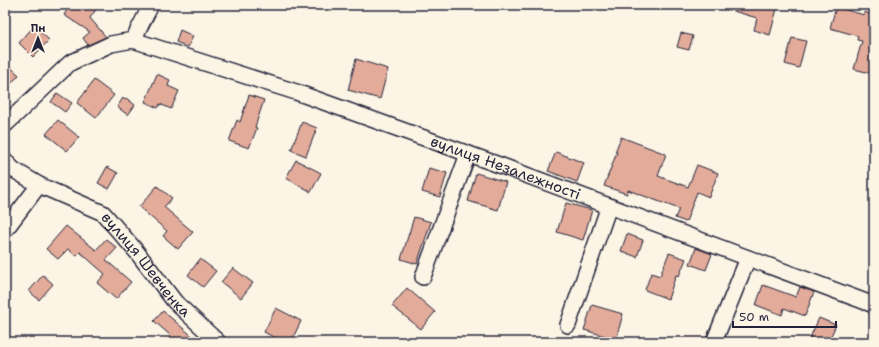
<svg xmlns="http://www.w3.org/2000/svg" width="879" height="347" viewBox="0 0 879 347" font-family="'Shantell Sans',sans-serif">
	<rect width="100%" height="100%" fill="#fcf5e5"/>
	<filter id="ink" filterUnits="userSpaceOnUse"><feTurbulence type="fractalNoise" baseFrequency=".025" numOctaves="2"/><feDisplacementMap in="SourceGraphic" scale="8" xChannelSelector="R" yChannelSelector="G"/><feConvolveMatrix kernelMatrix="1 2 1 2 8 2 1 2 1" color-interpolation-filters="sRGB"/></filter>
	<g filter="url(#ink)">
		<g fill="#e3ab9a" stroke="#22223b">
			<path d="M70 5H99L90 18 106 37 88 45 83 38 90 32 64 15Z"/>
			<path d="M724 5H778L770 35 754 30 757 18 723 8Z"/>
			<path d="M836 7 864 15V12L874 15V61L870 73 854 69 862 41 857 40 858 36 830 28Z"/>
			<path d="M34 26 49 40 33 57 19 43Z"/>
			<path d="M180 30 193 36 188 47 176 42Z"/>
			<path d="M681 33 693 36 689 50 677 47Z"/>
			<path d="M792 38 806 41 799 68 785 64Z"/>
			<path d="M356 59 388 69 380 99 348 90Z"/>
			<path d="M5 62 19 75 5 90Z"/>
			<path d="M157 74 170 80 168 86 179 91 171 109 160 104 158 108 145 102Z"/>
			<path d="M94 80 114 95 96 118 77 103Z"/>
			<path d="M57 93 72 103 65 112 51 102Z"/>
			<path d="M249 95 264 100 255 127 257 128 249 148 229 141 237 120 240 122Z"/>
			<path d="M123 98 125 100 126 98 135 105 128 115 117 107Z"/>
			<path d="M58 120 79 137 67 151 46 134Z"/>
			<path d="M302 122 317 128 306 156 291 150Z"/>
			<path d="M621 137 666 154 658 176 688 187 697 165 718 173 709 197 697 192 686 222 675 218 679 209 628 190 627 194 604 186 617 152H615Z"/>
			<path d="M556 152 584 163 577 182 548 171Z"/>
			<path d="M296 160 321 173 311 192 286 178Z"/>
			<path d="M107 167 118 173 109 189 98 183Z"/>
			<path d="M429 168 447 173 440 197 422 192Z"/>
			<path d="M476 173 506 182 498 210 468 201Z"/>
			<path d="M157 186 172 198 164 207 193 232 178 249 163 236 167 231 139 207Z"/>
			<path d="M566 203 592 210 583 240 557 232Z"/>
			<path d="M414 217 431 222 417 264 401 259Z"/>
			<path d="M66 226 96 250 106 239 117 248 106 260 131 282 116 299 97 283 105 274 80 252 76 256 68 249 58 259 46 249Z"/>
			<path d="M627 234 643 240 637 257 621 251Z"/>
			<path d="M696 248 712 254 706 270 690 264Z"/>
			<path d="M669 253 686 259 679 276 676 275 668 299 645 290 651 273 660 276Z"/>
			<path d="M200 259 216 271 203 287 188 275Z"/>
			<path d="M233 268 253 283 241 298 221 282Z"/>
			<path d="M43 275 53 284 39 300 29 291Z"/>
			<path d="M763 285 796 297 800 287 814 292 805 316 784 308 782 315 756 305Z"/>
			<path d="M407 288 435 312 421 329 392 306Z"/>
			<path d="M592 305 623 314 616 339 584 330Z"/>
			<path d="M276 308 301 321 291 342H283L264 332Z"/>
			<path d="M163 311 199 342H166L171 336 154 321Z"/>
			<path d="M819 318 836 325 828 342H808Z"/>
		</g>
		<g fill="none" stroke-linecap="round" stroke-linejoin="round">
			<defs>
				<g id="street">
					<path id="s1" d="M133 40 296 92 502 166 874 305"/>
					<path d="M5 125 70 63 111 44 133 40 151 5"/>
					<path id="s2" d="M5 161 14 170 39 185 103 213 136 251 175 302 218 342"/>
					<path d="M5 230 39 185"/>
					<path d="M423 277 468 154"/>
					<path d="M568 325 609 206"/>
					<path d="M714 342 748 258"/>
				</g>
			</defs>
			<use href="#street" stroke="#22223b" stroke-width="18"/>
			<use href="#street" stroke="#fcf5e5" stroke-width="15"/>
		</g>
	</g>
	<g text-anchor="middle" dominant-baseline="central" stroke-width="4" stroke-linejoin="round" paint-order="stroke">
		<g font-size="15" fill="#22223b" stroke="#fcf5e5">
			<text stroke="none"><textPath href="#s1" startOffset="394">вулиця Незалежності</textPath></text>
			<text stroke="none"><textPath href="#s2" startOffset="179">вулиця Шевченка</textPath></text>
		</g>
	</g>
	<rect width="879" height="347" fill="none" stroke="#fcf5e5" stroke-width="20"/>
	<rect x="10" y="10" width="859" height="327" fill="none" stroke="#22223b" stroke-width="1.5" filter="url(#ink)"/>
	<g transform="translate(38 38)" stroke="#fcf5e5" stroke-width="3" paint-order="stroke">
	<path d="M0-3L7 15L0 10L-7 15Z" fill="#22223b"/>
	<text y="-6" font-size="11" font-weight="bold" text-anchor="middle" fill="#22223b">Пн</text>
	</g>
	<path d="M733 321v6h103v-6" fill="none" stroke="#22223b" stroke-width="2"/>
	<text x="739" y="321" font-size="12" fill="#22223b" stroke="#fcf5e5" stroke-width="3" paint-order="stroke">50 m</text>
</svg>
